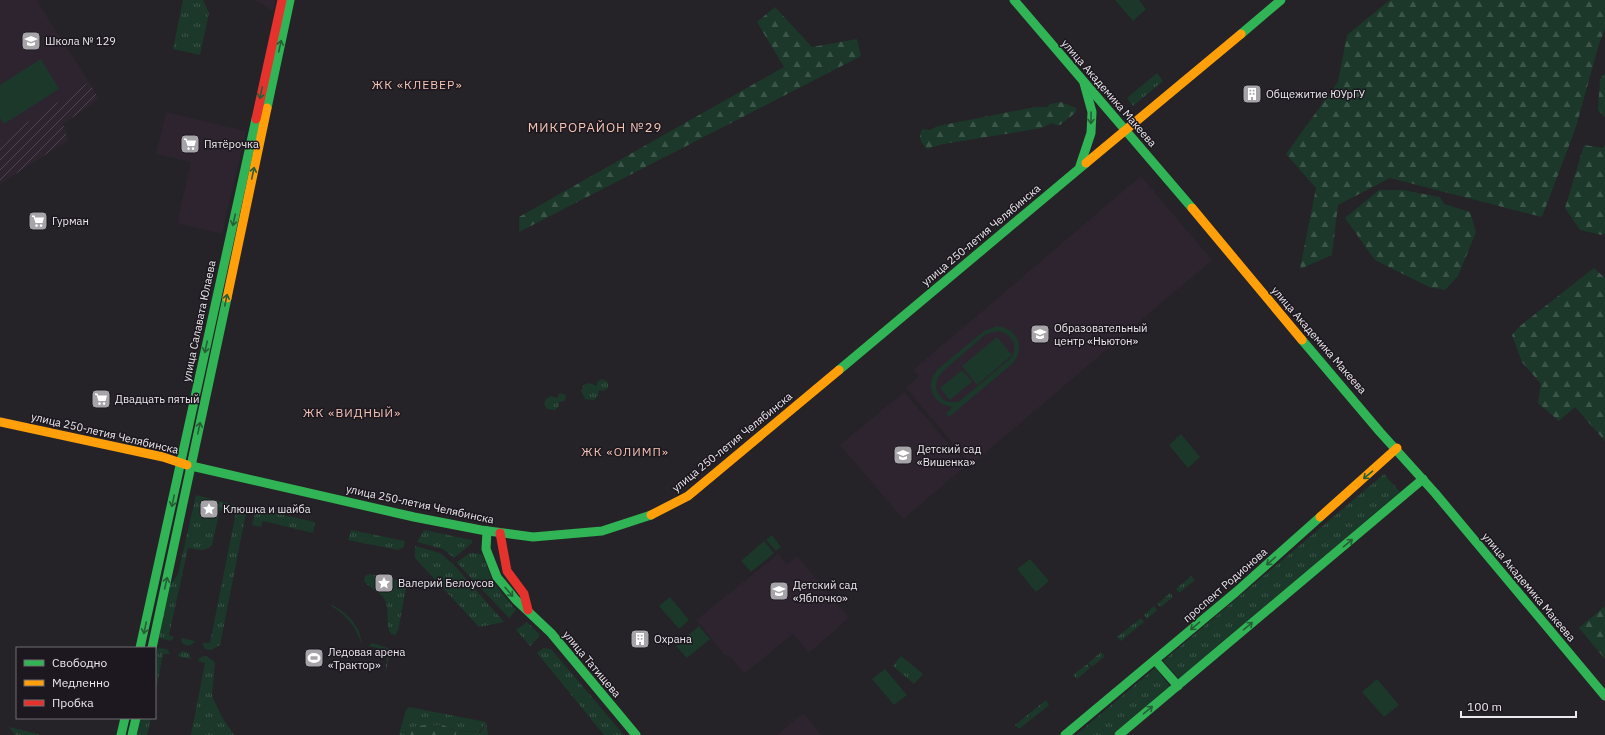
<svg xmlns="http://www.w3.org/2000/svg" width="1605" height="735" viewBox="0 0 1605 735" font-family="'IBM Plex Sans',sans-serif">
	<defs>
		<pattern id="industrial-furrows" width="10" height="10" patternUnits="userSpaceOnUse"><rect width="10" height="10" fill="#2d2430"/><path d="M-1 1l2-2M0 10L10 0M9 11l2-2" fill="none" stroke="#4c444e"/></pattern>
		<pattern id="grass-tufts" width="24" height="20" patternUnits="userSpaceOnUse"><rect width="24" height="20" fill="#1b382a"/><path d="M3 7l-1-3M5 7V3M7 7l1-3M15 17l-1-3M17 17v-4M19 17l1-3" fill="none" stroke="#3c5549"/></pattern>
		<pattern id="forest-firs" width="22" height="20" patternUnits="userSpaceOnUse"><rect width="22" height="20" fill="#1b382a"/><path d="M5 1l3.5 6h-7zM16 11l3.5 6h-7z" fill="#3c5549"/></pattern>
	</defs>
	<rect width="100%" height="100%" fill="#252327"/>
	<g fill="#2d2430">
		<path d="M0 0H36L89 82 0 140Z"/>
		<path d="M255 0H275L273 11Z"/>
		<path d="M166 112 246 131 222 234 177 223 191 162 156 154Z"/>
		<path d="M1141 176 1212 260 971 465 906 388 919 376 913 370Z"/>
		<path d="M904 392 967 465 903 519 840 445Z"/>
		<path d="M778 554 787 564 797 556 849 618 809 653 793 634 744 674 729 655H725L696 620Z"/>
		<path d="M803 713 821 735H777Z"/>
	</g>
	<path fill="url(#industrial-furrows)" d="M89 82 99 99 63 124 68 140 0 184V140Z"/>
	<g fill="url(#grass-tufts)" fill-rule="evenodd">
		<path d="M183 0H203L209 13 200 55 173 49Z"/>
		<path d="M1157 73 1163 81 1133 106 1127 98Z"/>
		<path d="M602 379 608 382V388L604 391 599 390 598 396 594 400 585 399 581 391 584 385 589 383 597 386V382Z"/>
		<path d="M560 393 566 395 565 401 559 402V406L555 410 547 409 544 404 546 399 551 396 557 398Z"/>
		<path d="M1384 474 1400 492 1179 679 1163 661Z"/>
		<path d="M196 495 247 508 220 645 211 650 205 649 202 643H210L236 512 220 510 212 545C205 553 197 549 188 548L169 635 174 637 171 641 159 638 168 588 178 574Z"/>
		<path d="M256 509 315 522 313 533 263 521 261 527 252 525Z"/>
		<path d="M351 530 405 541 404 547 398 550 348 540Z"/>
		<path d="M424 530 472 540V543L454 558 443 549 417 542Z"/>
		<path d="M415 546 440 553 453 564 504 622 479 627 415 558Z"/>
		<path d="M470 553 482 554 493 582 516 610 509 618 458 564 457 562Z"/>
		<path d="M370 574 397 580 406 588 398 631 395 635 391 634C385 626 390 611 385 600 380 591 370 589 364 581L365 576ZM383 578 389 582 387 586 385 588 380 587 379 584Z"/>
		<path d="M1191 576 1195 580 1179 593 1176 589Z"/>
		<path d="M1170 593 1173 597 1161 607 1157 604Z"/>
		<path d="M332 605C345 611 362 627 361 643 356 627 346 614 331 606Z"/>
		<path d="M1154 606 1157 610 1147 619 1144 615Z"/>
		<path d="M1141 618 1144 622 1121 641 1117 637Z"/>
		<path d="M527 622 539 634V637L530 646 516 630Z"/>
		<path d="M181 638 195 641C191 646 187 647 182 643Z"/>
		<path d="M372 643 391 649 385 675 388 651 369 646Z"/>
		<path d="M159 648 167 649 170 654H163L155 695V650Z"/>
		<path d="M543 648 551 649 624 735H604L537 653Z"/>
		<path d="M182 651 189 653 191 659 177 656Z"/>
		<path d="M1101 652 1105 656 1092 667 1088 663Z"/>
		<path d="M206 656 215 662 212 696 222 717 234 735H191L205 663 198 661 201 657Z"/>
		<path d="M901 656 923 674 914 684 893 666Z"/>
		<path d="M1087 664 1090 668 1077 679 1073 675Z"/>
		<path d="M1155 668 1170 686 1112 735H1076Z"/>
		<path d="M1046 700 1049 705 1019 729 1015 725Z"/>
		<path d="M409 707 486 722 479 732 457 731 443 725 413 727 410 735H399L406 710Z"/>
		<path d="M140 718H151L147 735H137Z"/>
		<path d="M9 727 38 734 39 735H15Z"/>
	</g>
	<g fill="url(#forest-firs)">
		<path d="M1390 0H1605V29L1599 44 1576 127 1542 217 1390 178 1338 205 1332 255 1300 269 1316 188 1286 154 1338 82 1347 35Z"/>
		<path d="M775 7 812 47 857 39 861 56 519 232V217L784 67 757 22Z"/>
		<path d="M1605 73V117L1598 110 1600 79Z"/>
		<path d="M1061 102 1076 108V112L1060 125H1056L1052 123 1042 128 943 144 927 149C920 141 918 139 922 129L930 130 938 126 1035 107H1047L1050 104Z"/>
		<path d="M1605 144V233L1602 235 1580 230 1565 208 1584 145 1603 148Z"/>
		<path d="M1379 190H1403L1440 197 1444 204 1470 212 1476 232 1458 276 1445 290 1429 287 1375 260 1345 218Z"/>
		<path d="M1594 268 1605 278V441L1575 407 1559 421 1538 403 1541 384 1522 362 1512 335 1520 326Z"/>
		<path d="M1605 606V659L1579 628Z"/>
		<path d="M486 722 488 735H479Z"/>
		<path d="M424 725H443L457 731 456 735H410L413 727Z"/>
	</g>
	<g fill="#1b382a" fill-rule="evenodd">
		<path d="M1115 0H1139L1146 9 1133 21Z"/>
		<path d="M41 59 59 89 4 124 0 118V85Z"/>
		<path d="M997 326C1018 328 1026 349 1012 364L949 417 946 413 953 407C932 405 924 384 938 369L984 331ZM999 331C1012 334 1018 345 1012 357L960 401C949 405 939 400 936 388L937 380 942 372 986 334Z"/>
		<path d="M997 337 1012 355 977 385 962 366Z"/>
		<path d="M962 370 972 382 950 400 940 388Z"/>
		<path d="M1181 434 1200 457 1188 468 1169 445Z"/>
		<path d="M772 535 781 547 776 551 766 540Z"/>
		<path d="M764 541 774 553 751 572 741 561Z"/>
		<path d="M1030 559 1049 581 1036 592 1017 569Z"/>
		<path d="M670 597 689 620 679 629 659 606Z"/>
		<path d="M699 626 710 639 687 658 676 646Z"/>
		<path d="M885 669 907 695 894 705 872 679Z"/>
		<path d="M1377 679 1399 705 1384 717 1362 692Z"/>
		<path d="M457 731 479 732V735H456Z"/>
	</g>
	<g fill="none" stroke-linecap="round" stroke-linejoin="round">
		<g stroke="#30b455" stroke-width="9">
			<path d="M1014 0 1192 208"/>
			<path d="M1241 34 1281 0"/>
			<path d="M267 108 290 0"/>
			<path d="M1080 166 1091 133 1092 112 1084 83"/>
			<path d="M1302 340 1380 432 1435 493 1605 696"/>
			<path d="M839 370 1086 163"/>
			<path d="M187 465 414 517 481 530 533 537 602 531 651 515"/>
			<path d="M487 531 486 549 497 577 516 600 551 633 636 735"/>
			<path d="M140 648 256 119"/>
			<path d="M152 648 227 298"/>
			<path d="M1155 660 1178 686"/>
			<path d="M121 735 125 718"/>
			<path d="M132 735 136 718"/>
			<path d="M1065 735 1236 592 1320 517"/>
			<path d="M1119 735 1423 479"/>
		</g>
		<g stroke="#ff9f0a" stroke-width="9">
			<path d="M1086 163 1241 34"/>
			<path d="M1192 208 1302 340"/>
			<path d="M227 298 267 108"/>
			<path d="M0 422 163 457 187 465"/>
			<path d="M651 515 688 496 839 370"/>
			<path d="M1320 517 1397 448"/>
		</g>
		<g stroke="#e5322d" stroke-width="9">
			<path d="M256 119 282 0"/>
			<path d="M500 533 507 571 524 594 528 610"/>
		</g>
	</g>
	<defs><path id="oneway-shaft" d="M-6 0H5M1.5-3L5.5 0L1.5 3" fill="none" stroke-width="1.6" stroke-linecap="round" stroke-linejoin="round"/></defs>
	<g stroke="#265e37">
		<use href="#oneway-shaft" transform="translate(280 46) rotate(-78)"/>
		<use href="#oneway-shaft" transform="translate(261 93) rotate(102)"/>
		<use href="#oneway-shaft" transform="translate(1091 118) rotate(91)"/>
		<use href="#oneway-shaft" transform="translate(253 173) rotate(-78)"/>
		<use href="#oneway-shaft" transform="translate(234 220) rotate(102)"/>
		<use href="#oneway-shaft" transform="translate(226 300) rotate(-78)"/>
		<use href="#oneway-shaft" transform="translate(206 347) rotate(102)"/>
		<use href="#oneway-shaft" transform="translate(199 428) rotate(-78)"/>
		<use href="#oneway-shaft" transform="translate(1368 475) rotate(140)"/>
		<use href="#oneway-shaft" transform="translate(173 501) rotate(102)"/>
		<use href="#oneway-shaft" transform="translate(1348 543) rotate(-40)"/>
		<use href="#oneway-shaft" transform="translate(1271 561) rotate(138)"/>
		<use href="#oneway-shaft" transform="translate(166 583) rotate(-77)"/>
		<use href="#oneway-shaft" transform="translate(509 592) rotate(50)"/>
		<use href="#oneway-shaft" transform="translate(1195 626) rotate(140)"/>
		<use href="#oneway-shaft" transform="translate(1248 626) rotate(-40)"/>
		<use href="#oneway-shaft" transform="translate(145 628) rotate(102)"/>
		<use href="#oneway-shaft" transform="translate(1148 710) rotate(-40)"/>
	</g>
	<defs>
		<symbol id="school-square" viewBox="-11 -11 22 22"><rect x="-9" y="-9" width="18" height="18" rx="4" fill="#a6a4a8" stroke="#1d181f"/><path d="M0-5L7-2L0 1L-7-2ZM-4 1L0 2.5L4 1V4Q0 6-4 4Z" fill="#fff"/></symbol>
		<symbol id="building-square" viewBox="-11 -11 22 22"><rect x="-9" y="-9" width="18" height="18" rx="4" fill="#a6a4a8" stroke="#1d181f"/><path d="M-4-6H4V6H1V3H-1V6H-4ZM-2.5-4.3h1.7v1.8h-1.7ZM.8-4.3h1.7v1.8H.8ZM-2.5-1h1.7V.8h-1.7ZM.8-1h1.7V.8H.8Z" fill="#fff"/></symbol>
		<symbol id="supermarket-square" viewBox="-11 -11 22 22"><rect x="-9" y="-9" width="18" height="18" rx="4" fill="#a6a4a8" stroke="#1d181f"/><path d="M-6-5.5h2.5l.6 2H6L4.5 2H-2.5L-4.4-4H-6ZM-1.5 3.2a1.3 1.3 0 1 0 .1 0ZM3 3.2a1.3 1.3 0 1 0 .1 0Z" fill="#fff"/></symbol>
		<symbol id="sight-square" viewBox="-11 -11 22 22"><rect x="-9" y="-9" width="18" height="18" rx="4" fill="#a6a4a8" stroke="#1d181f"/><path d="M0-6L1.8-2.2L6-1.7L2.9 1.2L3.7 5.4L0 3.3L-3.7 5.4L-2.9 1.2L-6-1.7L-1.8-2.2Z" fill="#fff"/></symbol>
		<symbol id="stadium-square" viewBox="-11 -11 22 22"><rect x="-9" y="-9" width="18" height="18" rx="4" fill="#a6a4a8" stroke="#1d181f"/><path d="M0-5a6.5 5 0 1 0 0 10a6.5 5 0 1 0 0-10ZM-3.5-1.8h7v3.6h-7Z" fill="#fff"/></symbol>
	</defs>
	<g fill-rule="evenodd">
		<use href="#school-square" x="20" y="30" width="22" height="22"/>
		<use href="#building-square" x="1241" y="83" width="22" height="22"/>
		<use href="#supermarket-square" x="179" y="133" width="22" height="22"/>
		<use href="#supermarket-square" x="27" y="210" width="22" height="22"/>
		<use href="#school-square" x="1029" y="323" width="22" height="22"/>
		<use href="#supermarket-square" x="90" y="388" width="22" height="22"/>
		<use href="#school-square" x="892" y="444" width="22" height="22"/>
		<use href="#sight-square" x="198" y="498" width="22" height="22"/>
		<use href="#sight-square" x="373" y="572" width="22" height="22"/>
		<use href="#school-square" x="768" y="580" width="22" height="22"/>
		<use href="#building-square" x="629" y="628" width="22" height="22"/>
		<use href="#stadium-square" x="303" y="647" width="22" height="22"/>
	</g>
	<g text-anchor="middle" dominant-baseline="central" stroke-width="3" stroke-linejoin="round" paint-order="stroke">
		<g font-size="11" fill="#ece9ee" stroke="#1d181f" text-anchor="start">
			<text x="45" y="41">Школа № 129</text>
			<text x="1266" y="94">Общежитие ЮУрГУ</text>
			<text x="204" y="144">Пятёрочка</text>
			<text x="52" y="221">Гурман</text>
			<text x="1054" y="328">Образовательный<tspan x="1054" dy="13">центр «Ньютон»</tspan></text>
			<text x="115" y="399">Двадцать пятый</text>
			<text x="917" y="449">Детский сад<tspan x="917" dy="13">«Вишенка»</tspan></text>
			<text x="223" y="509">Клюшка и шайба</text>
			<text x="398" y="583">Валерий Белоусов</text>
			<text x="793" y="585">Детский сад<tspan x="793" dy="13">«Яблочко»</tspan></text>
			<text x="654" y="639">Охрана</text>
			<text x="328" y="652">Ледовая арена<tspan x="328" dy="13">«Трактор»</tspan></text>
		</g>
		<g font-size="11" fill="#ece9ee" stroke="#1d181f">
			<text transform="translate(1109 93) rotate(49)">улица Академика Макеева</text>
			<text transform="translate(981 235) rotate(-40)">улица 250-летия Челябинска</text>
			<text transform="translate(199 321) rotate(-78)">улица Салавата Юлаева</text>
			<text transform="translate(1319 340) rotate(49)">улица Академика Макеева</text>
			<text transform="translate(105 433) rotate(13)">улица 250-летия Челябинска</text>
			<text transform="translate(732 442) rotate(-39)">улица 250-летия Челябинска</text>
			<text transform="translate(420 504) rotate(12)">улица 250-летия Челябинска</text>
			<text transform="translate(1225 585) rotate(-41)">проспект Родионова</text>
			<text transform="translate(1529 587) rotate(50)">улица Академика Макеева</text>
			<text transform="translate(592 664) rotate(50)">улица Татищева</text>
		</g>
		<g font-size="12" letter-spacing="1" fill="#f5c5b5" stroke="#1d181f">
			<text x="417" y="84">ЖК «КЛЕВЕР»</text>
			<text x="352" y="412">ЖК «ВИДНЫЙ»</text>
			<text x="625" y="451">ЖК «ОЛИМП»</text>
		</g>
		<g font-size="13" letter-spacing="1" fill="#f5c5b5" stroke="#1d181f">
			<text x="595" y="127">МИКРОРАЙОН №29</text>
		</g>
	</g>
	<rect x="16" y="647" width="140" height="72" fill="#1d181f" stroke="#706c72"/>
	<rect x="24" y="660" width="20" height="6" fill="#30b455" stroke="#706c72"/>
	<text x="52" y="667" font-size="12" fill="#ece9ee">Свободно</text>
	<rect x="24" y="680" width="20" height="6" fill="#ff9f0a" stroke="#706c72"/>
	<text x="52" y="687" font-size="12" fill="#ece9ee">Медленно</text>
	<rect x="24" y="700" width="20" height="6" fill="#e5322d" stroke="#706c72"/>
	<text x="52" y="707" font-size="12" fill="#ece9ee">Пробка</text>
	<path d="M1461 711v6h115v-6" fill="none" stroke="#ece9ee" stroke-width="2"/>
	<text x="1467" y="711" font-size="12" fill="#ece9ee" stroke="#1d181f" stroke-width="3" paint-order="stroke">100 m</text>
</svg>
